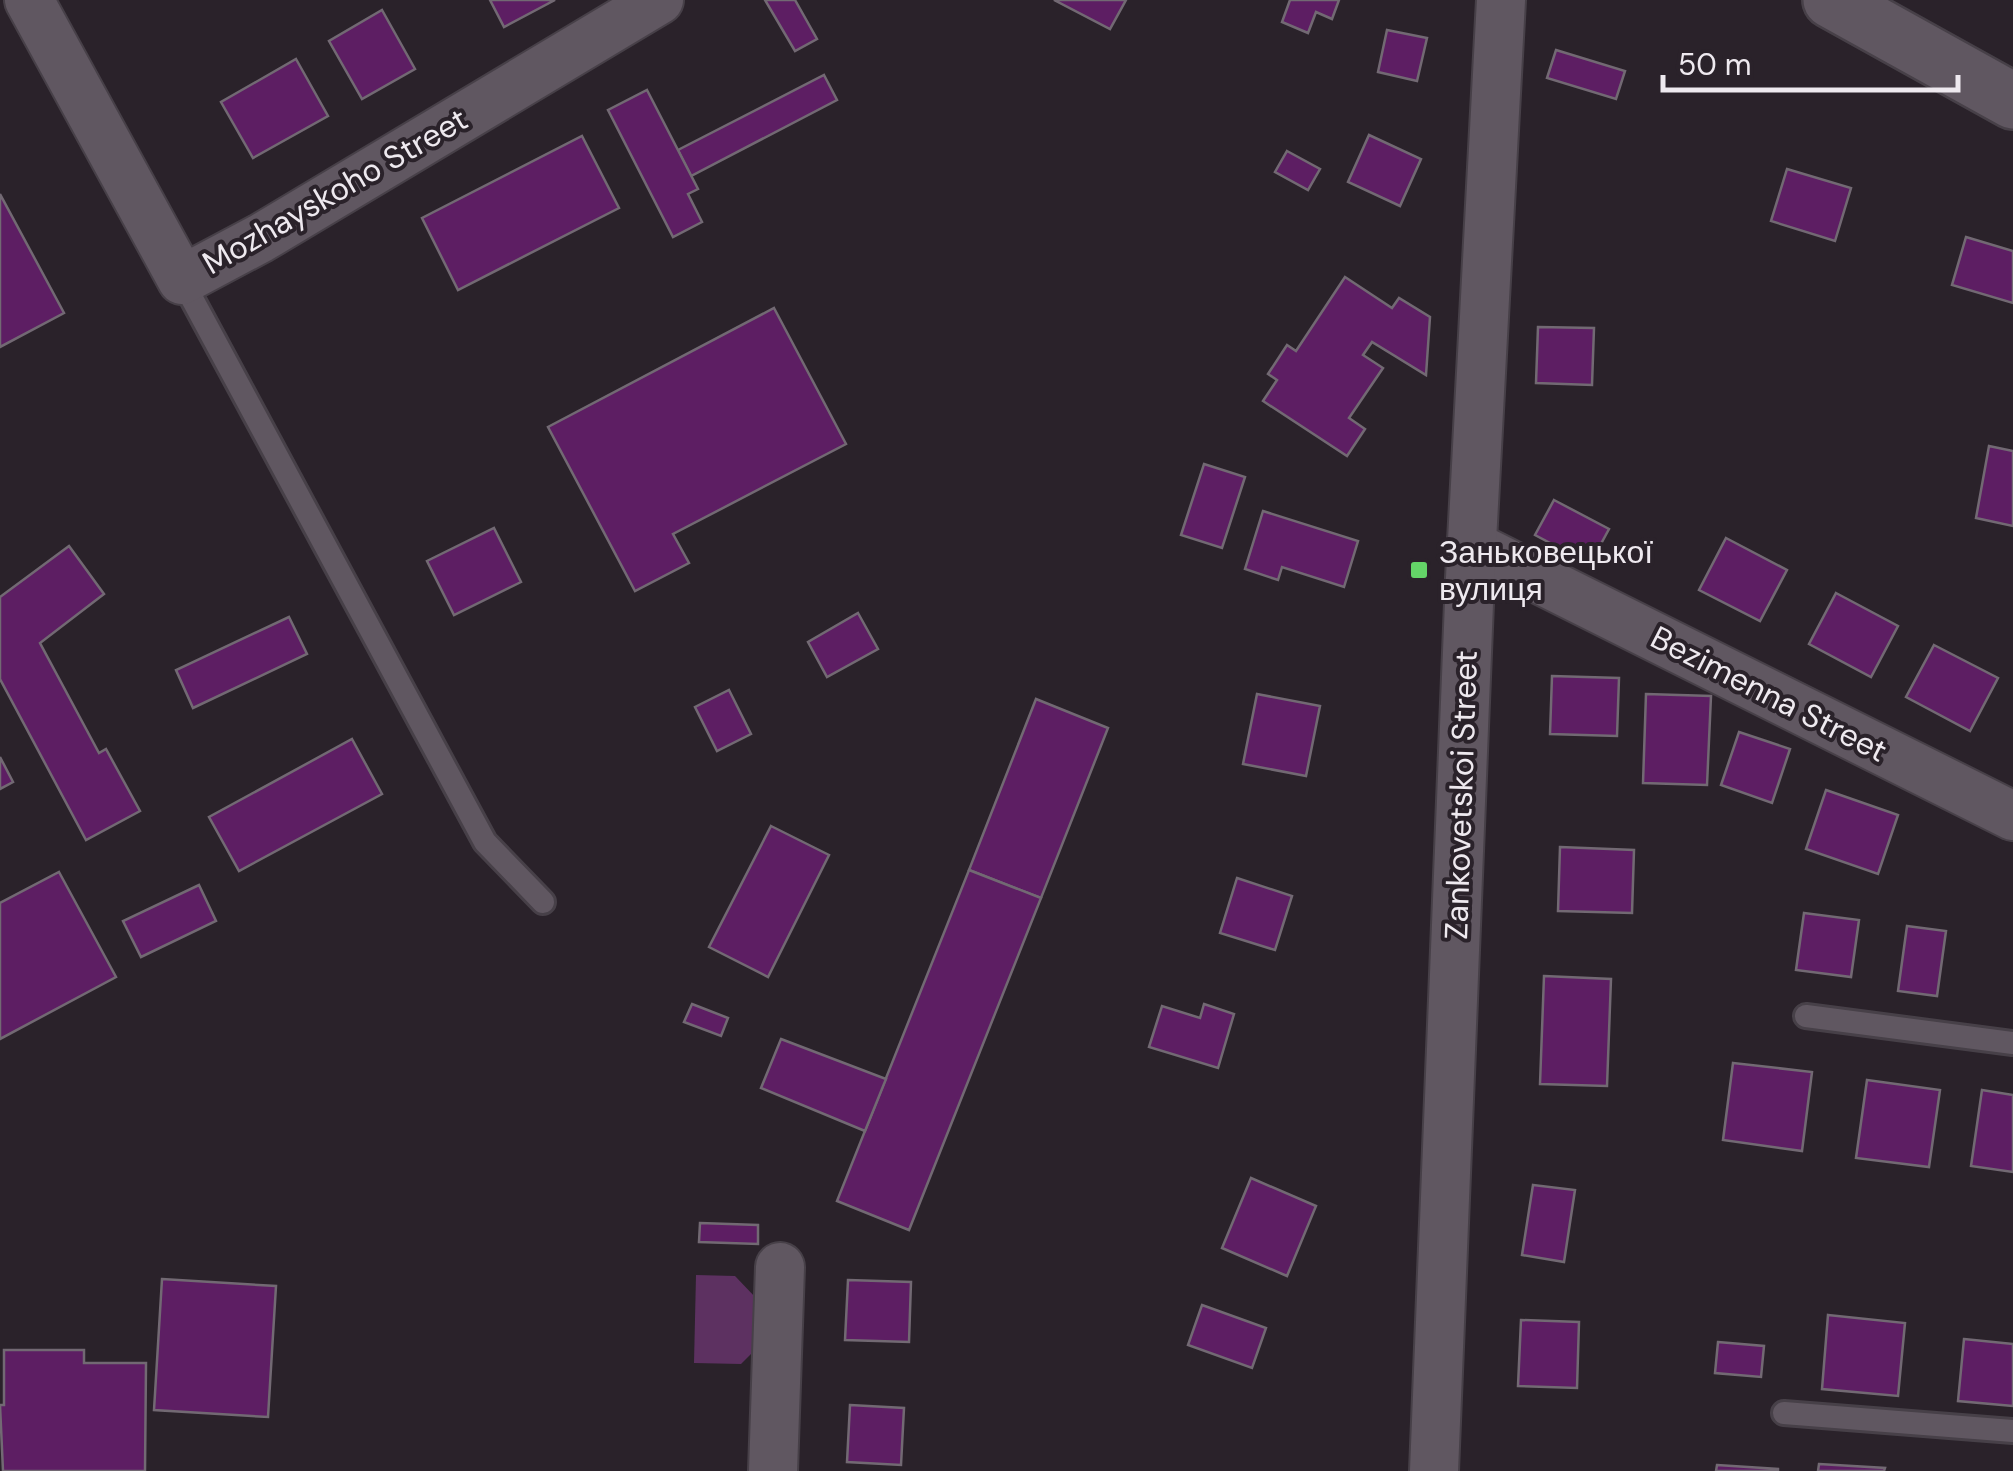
<svg xmlns="http://www.w3.org/2000/svg" width="2013" height="1471" viewBox="0 0 2013 1471" font-family="'DM Sans',sans-serif">
	<rect width="100%" height="100%" fill="#2a222a"/>
	<path fill="#5d3161" d="M696 1275 735 1276 756 1298 754 1351 741 1364 694 1363Z"/>
	<g fill="#5d1e63" stroke="#726973" stroke-width="2.5">
		<path d="M490 0H555L504 27Z"/>
		<path d="M765 0H795L817 39 795 51Z"/>
		<path d="M1054 0H1126L1110 29Z"/>
		<path d="M1290 0H1339L1332 19 1316 12 1308 33 1282 22Z"/>
		<path d="M382 10 415 69 362 99 329 41Z"/>
		<path d="M1387 30 1427 38 1417 81 1378 72Z"/>
		<path d="M1556 50 1625 71 1616 99 1547 78Z"/>
		<path d="M296 59 328 116 253 158 221 102Z"/>
		<path d="M824 75 837 100 691 176 678 150Z"/>
		<path d="M647 90 698 189 688 194 702 222 673 237 608 110Z"/>
		<path d="M1369 135 1421 159 1400 206 1348 182Z"/>
		<path d="M582 136 619 208 458 290 422 218Z"/>
		<path d="M1287 151 1320 169 1308 190 1275 172Z"/>
		<path d="M1787 169 1851 188 1835 241 1771 221Z"/>
		<path d="M0 194 64 313 0 347Z"/>
		<path d="M1966 237 2013 251V303L1952 285Z"/>
		<path d="M1345 277 1392 308 1399 298 1430 317 1426 375 1372 342 1363 355 1383 368 1349 418 1365 429 1347 456 1263 401 1277 380 1268 374 1287 345 1296 351Z"/>
		<path d="M774 308 846 444 673 534 689 563 635 591 548 427Z"/>
		<path d="M1538 327 1594 328 1592 385 1536 383Z"/>
		<path d="M1989 446 2013 451V526L1976 518Z"/>
		<path d="M1204 464 1245 477 1222 548 1181 535Z"/>
		<path d="M1554 500 1609 529 1590 564 1535 535Z"/>
		<path d="M1263 511 1358 541 1344 587 1282 567 1278 580 1245 569Z"/>
		<path d="M494 528 521 582 454 615 427 561Z"/>
		<path d="M1726 538 1787 570 1760 621 1699 590Z"/>
		<path d="M69 546 104 594 40 643 99 753 106 749 140 811 86 840 0 679V597Z"/>
		<path d="M1836 593 1898 626 1871 677 1809 644Z"/>
		<path d="M858 613 878 649 827 677 808 642Z"/>
		<path d="M289 617 307 654 193 708 176 670Z"/>
		<path d="M1934 645 1998 678 1970 731 1906 697Z"/>
		<path d="M1552 676 1619 678 1617 736 1550 734Z"/>
		<path d="M729 690 751 734 717 751 695 707Z"/>
		<path d="M1257 694 1320 706 1306 776 1243 764Z"/>
		<path d="M1646 694 1711 696 1707 785 1643 783Z"/>
		<path d="M1036 699 1108 728 1041 898 969 870Z"/>
		<path d="M1739 732 1790 749 1772 803 1721 785Z"/>
		<path d="M352 739 382 794 239 871 209 817Z"/>
		<path d="M0 757 13 782 0 789Z"/>
		<path d="M1826 790 1898 815 1878 874 1806 849Z"/>
		<path d="M771 826 829 855 768 977 709 947Z"/>
		<path d="M1560 847 1634 850 1632 913 1558 911Z"/>
		<path d="M969 870 1041 898 909 1230 837 1201Z"/>
		<path d="M59 872 116 977 0 1039V903Z"/>
		<path d="M1237 878 1292 896 1275 950 1220 933Z"/>
		<path d="M199 885 216 921 141 957 123 921Z"/>
		<path d="M1804 913 1859 920 1851 977 1796 970Z"/>
		<path d="M1907 926 1946 931 1937 996 1898 991Z"/>
		<path d="M1544 976 1611 979 1607 1086 1540 1084Z"/>
		<path d="M692 1004 728 1018 721 1036 684 1022Z"/>
		<path d="M1204 1004 1234 1014 1218 1068 1149 1047 1162 1006 1200 1018Z"/>
		<path d="M781 1039 886 1079 865 1131 761 1088Z"/>
		<path d="M1733 1063 1812 1072 1802 1151 1723 1140Z"/>
		<path d="M1867 1080 1940 1090 1929 1167 1856 1158Z"/>
		<path d="M1982 1090 2013 1095V1172L1971 1166Z"/>
		<path d="M1251 1178 1316 1206 1287 1276 1222 1248Z"/>
		<path d="M1533 1185 1575 1190 1564 1262 1522 1255Z"/>
		<path d="M700 1223 758 1225V1244L699 1242Z"/>
		<path d="M162 1279 276 1286 268 1417 154 1410Z"/>
		<path d="M848 1280 911 1282 909 1342 845 1340Z"/>
		<path d="M1202 1305 1266 1328 1252 1368 1188 1345Z"/>
		<path d="M1828 1315 1905 1323 1898 1396 1822 1389Z"/>
		<path d="M1521 1320 1579 1322 1577 1388 1518 1386Z"/>
		<path d="M1964 1339 2013 1344V1406L1958 1401Z"/>
		<path d="M1718 1342 1764 1346 1761 1377 1715 1373Z"/>
		<path d="M4 1350H84V1363H146L145 1471H3L0 1405H4Z"/>
		<path d="M850 1405 904 1408 901 1465 847 1462Z"/>
		<path d="M1819 1464 1885 1468 1884 1471H1818Z"/>
		<path d="M1717 1465 1778 1469V1471H1716Z"/>
	</g>
	<g fill="none" stroke-linecap="round" stroke-linejoin="round">
		<defs>
			<g id="lane">
				<path d="M182 280 485 842 543 902"/>
				<path d="M1806 1016 2013 1043"/>
				<path d="M1784 1413 2013 1431"/>
			</g>
			<g id="street">
				<path d="M29 0 182 280 261 238 659 0"/>
				<path d="M1471 545 2013 816"/>
				<path d="M773 1471 780 1267"/>
				<path d="M1434 1471 1470 578 1501 0"/>
			</g>
			<path id="secondary" d="M1831 0 2013 101"/>
		</defs>
		<use href="#lane" stroke="#474048" stroke-width="28"/>
		<use href="#street" stroke="#474048" stroke-width="52"/>
		<use href="#secondary" stroke="#474048" stroke-width="60"/>
		<use href="#lane" stroke="#605761" stroke-width="22"/>
		<use href="#street" stroke="#605761" stroke-width="48"/>
		<use href="#secondary" stroke="#605761" stroke-width="55"/>
	</g>
	<rect fill="#64d468" stroke="#2a222a" stroke-width="4" x="1409" y="560" width="20" height="20" rx="5"/>
	<g text-anchor="middle" dominant-baseline="central" stroke-width="8" stroke-linejoin="round" paint-order="stroke">
		<g font-size="32" fill="#eee9ef" stroke="#2a222a">
			<text transform="translate(335 191) rotate(-30)">Mozhayskoho Street</text>
			<text transform="translate(1769 694) rotate(27)">Bezimenna Street</text>
			<text transform="translate(1461 795) rotate(-88)">Zankovetskoi Street</text>
		</g>
		<g font-size="32" fill="#eee9ef" stroke="#2a222a" text-anchor="start">
			<text x="1439" y="552">Заньковецької<tspan x="1439" dy="37">вулиця</tspan></text>
		</g>
	</g>
	<path d="M1663 75v15h295v-15" fill="none" stroke="#eee9ef" stroke-width="5"/>
	<text x="1678" y="75" font-size="30" fill="#eee9ef" stroke="#2a222a" stroke-width="8" paint-order="stroke">50 m</text>
</svg>
